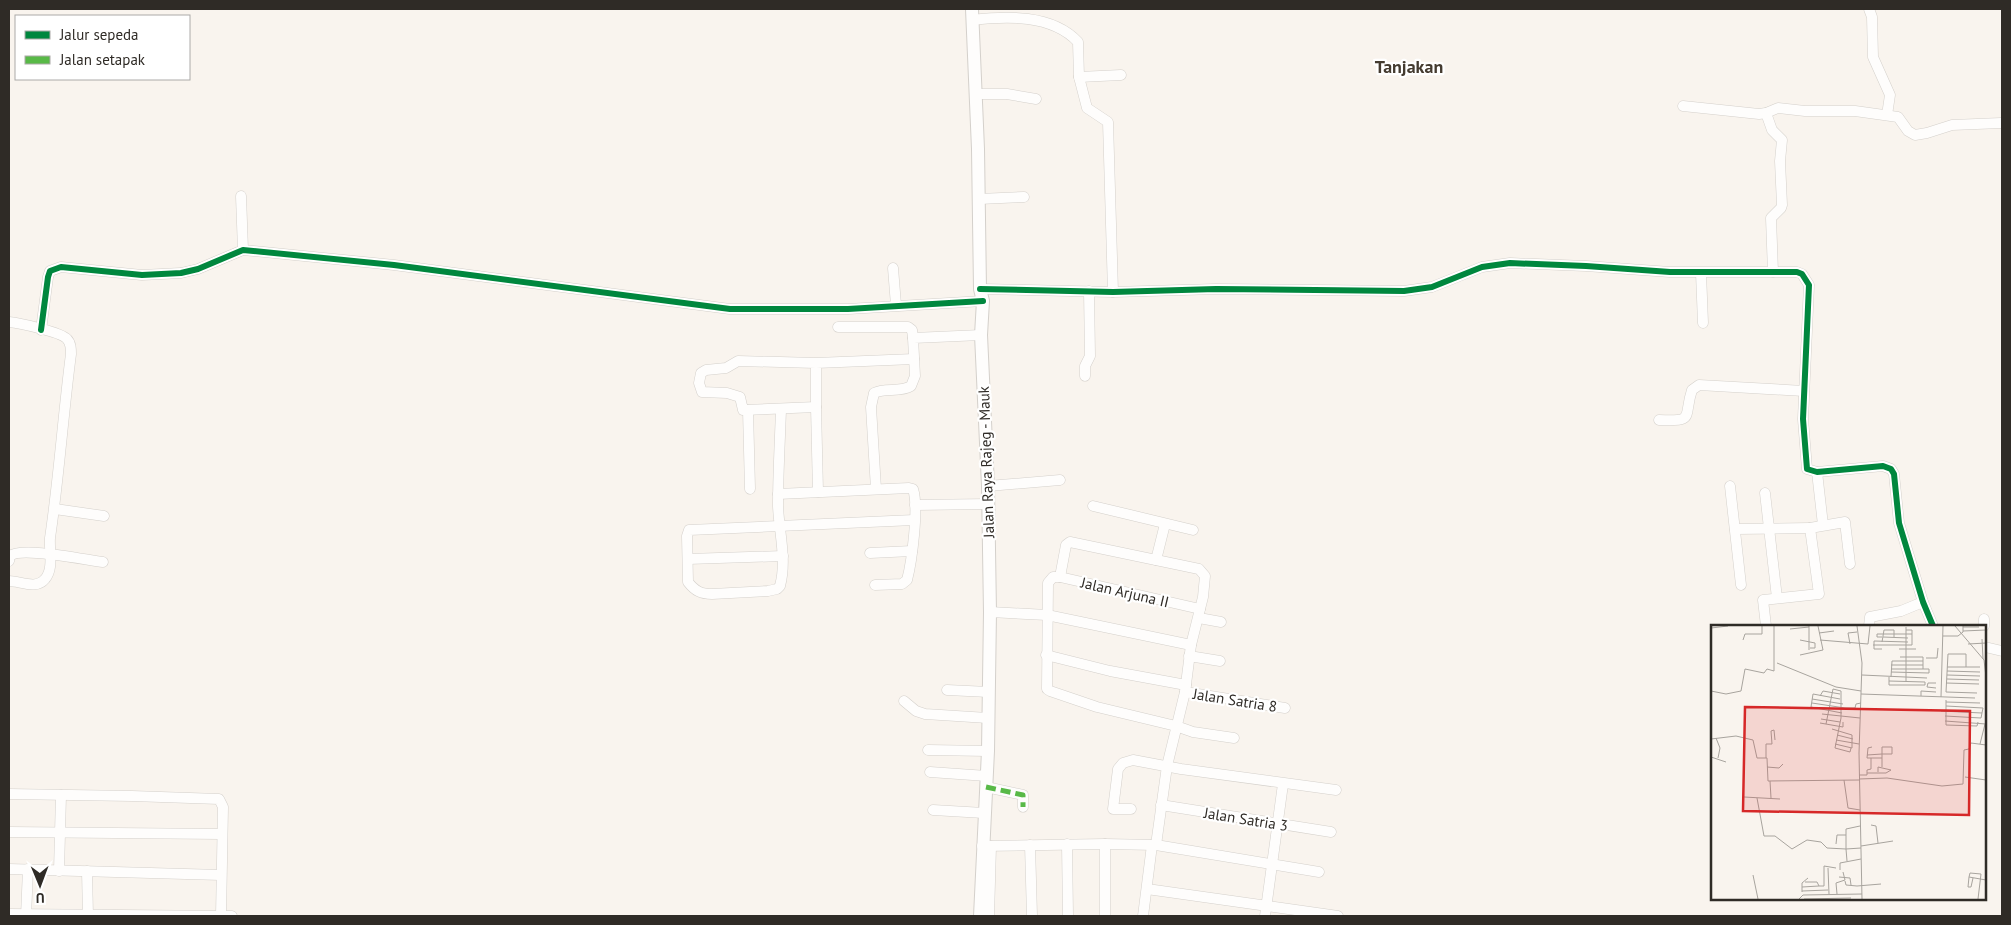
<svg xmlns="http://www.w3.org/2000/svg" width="2011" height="925" viewBox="0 0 2011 925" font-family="'PT Sans',sans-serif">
	<rect width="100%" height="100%" fill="#f9f4ee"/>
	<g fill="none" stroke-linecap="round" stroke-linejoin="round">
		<defs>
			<g id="minor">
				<path d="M1869 9 1872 17 1873 57 1890 95 1887 115"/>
				<path d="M972 20C1006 16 1052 14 1078 42L1079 77 1087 108 1108 122 1113 292"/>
				<path d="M1079 77 1121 75"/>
				<path d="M976 94H1007L1036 99"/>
				<path d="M1683 106 1759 114 1766 113 1778 108 1805 111H1855L1898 117 1908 131 1915 135 1927 133 1952 125 2001 123"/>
				<path d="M1766 113 1772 130 1782 140 1780 161 1782 205 1781 208 1771 218 1773 272"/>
				<path d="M241 196 243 250"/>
				<path d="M979 199 1024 197"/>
				<path d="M893 268 896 305"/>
				<path d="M1701 273 1703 323"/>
				<path d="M980 289 1113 292 1216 289 1404 291 1432 287 1482 267 1510 263 1586 266 1670 272H1797L1802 274 1809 285 1803 419 1807 469 1817 472 1883 466 1891 469 1894 474 1899 523 1923 602 1933 626"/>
				<path d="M9 322C19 323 61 332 67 339 71 343 71 349 71 354 63 415 59 477 50 538 49 550 54 569 45 579 36 590 20 581 9 581"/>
				<path d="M838 327H908L912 330 913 338"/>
				<path d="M41 330 48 277 50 271 61 267 142 275 181 273 198 269 243 250 394 265 730 309H848L983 301"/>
				<path d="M816 363V407L743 410 740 397 727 393 702 392 699 383 701 373 706 370 726 368 738 361 816 363 914 359"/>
				<path d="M1085 376V366L1090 356 1089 291"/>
				<path d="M816 407 818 492"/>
				<path d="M781 409C780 441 778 473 778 506 779 532 787 560 780 586L777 589 768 591 712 594C701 594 695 591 688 582L687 536 689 530 914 520"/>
				<path d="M748 410 750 489"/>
				<path d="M1659 420C1696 422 1683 417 1692 390L1699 385 1804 391"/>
				<path d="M1817 472 1823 525"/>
				<path d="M988 486 1060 480"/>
				<path d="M1730 486 1741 585"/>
				<path d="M876 489 871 407 874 393C885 387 900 393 911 386L915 376 913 338 981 335"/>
				<path d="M1765 493 1777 598"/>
				<path d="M778 494 909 488 913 489C919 507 912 561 907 580L902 584 875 585"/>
				<path d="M915 505 989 504"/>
				<path d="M1093 506 1193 530"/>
				<path d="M55 509 104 516"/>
				<path d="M1735 529 1810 528"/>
				<path d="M870 553 912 551"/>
				<path d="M688 559 783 556"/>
				<path d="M1156 560 1165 524"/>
				<path d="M9 561 10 556C21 546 86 560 103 562"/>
				<path d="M1060 577 1066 545 1070 542 1199 569 1205 576 1203 597 1191 645 1185 692 1167 766 1156 845"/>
				<path d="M1200 609 1060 577H1053L1048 583 1047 689 1050 691 1097 707 1176 726 1193 732 1234 738"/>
				<path d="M990 612 1047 615 1191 645"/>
				<path d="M1199 618 1221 622"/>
				<path d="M1984 619V626"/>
				<path d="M1766 626 1763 600 1819 594 1810 528 1845 522 1850 564"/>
				<path d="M1869 626 1870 617 1901 611 1923 602"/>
				<path d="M1985 647 2002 651"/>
				<path d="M1046 655 1110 671 1186 685"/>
				<path d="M1189 656 1220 661"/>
				<path d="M947 690 989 692"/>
				<path d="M1185 692 1285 708"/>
				<path d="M904 701 916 711 925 714 988 718"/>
				<path d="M928 750 988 751"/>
				<path d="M930 772 987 776"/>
				<path d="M986 787 1023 795V807"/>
				<path d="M9 794 132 796 219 799 223 807 221 916"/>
				<path d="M1161 805 1331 832"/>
				<path d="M1131 809H1113L1118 769 1123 763 1133 760 1181 769 1336 790"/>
				<path d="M933 810 984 813"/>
				<path d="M9 832 221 834"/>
				<path d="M1067 844 1068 916"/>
				<path d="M1030 845 1032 916"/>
				<path d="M982 846 1105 844 1156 845 1319 872"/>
				<path d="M9 869 221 875"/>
				<path d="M59 871 61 795"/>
				<path d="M87 871 88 916"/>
				<path d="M1147 889 1338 916"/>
				<path d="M9 914 232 916"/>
				<path d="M26 916 28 869"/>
				<path d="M989 916 991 846"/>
				<path d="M1105 916V844"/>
				<path d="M1143 916 1152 845"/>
				<path d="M1265 916 1283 784"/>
			</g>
			<path id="major" d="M972 9 978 149 980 289 983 301 981 335 988 486 990 612 988 751 980 916"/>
		</defs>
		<use href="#minor" stroke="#d4d0cb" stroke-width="11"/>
		<use href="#major" stroke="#d4d0cb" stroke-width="14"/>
		<use href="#minor" stroke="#fefdfc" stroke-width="10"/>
		<use href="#major" stroke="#fefdfc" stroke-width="12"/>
		<path stroke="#58b947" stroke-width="5" stroke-dasharray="10 5" stroke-linecap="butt" d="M986 787 1023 795V807"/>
		<defs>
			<g id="cycleway">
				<path d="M980 289 1113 292 1216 289 1404 291 1432 287 1482 267 1510 263 1586 266 1670 272H1797L1802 274 1809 285 1803 419 1807 469 1817 472 1883 466 1891 469 1894 474 1899 523 1923 602 1933 626"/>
				<path d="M41 330 48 277 50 271 61 267 142 275 181 273 198 269 243 250 394 265 730 309H848L983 301"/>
			</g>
		</defs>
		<use href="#cycleway" stroke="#fff" stroke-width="9"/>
		<use href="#cycleway" stroke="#00873e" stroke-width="6"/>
	</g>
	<g text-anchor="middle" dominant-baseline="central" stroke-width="4.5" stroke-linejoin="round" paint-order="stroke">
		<g font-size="15" fill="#2f2b26" stroke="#fff">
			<text transform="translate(986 462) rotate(-92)">Jalan Raya Rajeg - Mauk</text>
			<text transform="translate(1125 592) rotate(13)">Jalan Arjuna II</text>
			<text transform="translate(1235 700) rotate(9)">Jalan Satria 8</text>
			<text transform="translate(1246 819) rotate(9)">Jalan Satria 3</text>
		</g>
		<g font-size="18" font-weight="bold" fill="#443b30" stroke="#fff">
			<text x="1409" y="66">Tanjakan</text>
		</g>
	</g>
	<g transform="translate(1711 625)">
		<rect width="275" height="275" fill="#f9f4ee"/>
		<path fill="none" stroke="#a8a49e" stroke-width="1" d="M98 1V25M146 1 151 38 148 128 151 274M244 1 273 35 275 52M252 2H268M0 3 17 1M79 4 98 2M252 6 275 5M108 8 123 6M232 11H247L252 7V1M171 12H166V9H201M172 12 197 13M271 14 272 34M32 15 34 9H51V1M89 15 104 18V23H99M109 15 157 19 159 1M171 17 173 5H183V12M139 19 137 8 146 7M257 19 275 18M162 20H201V5H195M171 24H163V16L197 17M188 24H205M89 30 112 25 107 1M189 32H212V44M215 33H226L227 23M66 38 125 62 150 66M180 40H212M236 42H269M255 42V29H237L235 67 266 68M180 44H218V48M236 46 269 47M180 47 218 48M151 50 216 53M236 50 269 51M178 52V60H214M180 52 181 36H212M236 54 268 55M178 56 214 57V60M195 57V2M235 58 268 59M225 63 216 62 217 58H225M0 66 15 69 30 66 34 44 53 48 56 44 63 46V1M150 69 264 73M109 71 112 66 129 69M210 71V66L225 67M230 72 232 1M101 74 132 79M129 74 102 69 100 82 131 88M235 75V100L266 101 267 97M235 77 269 78M101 78 134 83H144L145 79 150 78M230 86 271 88M111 89 149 93M234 91 270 93 272 83 235 81M130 93 124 123 139 127 140 123M110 94 129 97M234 96 275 99M109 98 132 102V97M115 99 122 64 130 66V93M121 104 141 110V123L124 119M126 110 142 114M5 113 9 123 7 133M0 114 25 111 42 115 46 133H56L57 156 148 155M125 115 148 119M269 119 274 99M161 122 157 123 156 133H171M156 130 171 129H181V122H171V142M0 132 15 137M55 133V119H61L60 106 63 105 64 115M56 142 68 143 72 139M156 148H175L180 145 167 142V147M148 150H156V145L160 144V133M254 152 275 155M148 154 176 153 231 161 252 159 253 125 258 124 260 118 275 120M133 155 137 183 149 185M59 156 60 173M33 172 69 174M46 173 53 211H64L81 224 96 215 110 217 116 223 135 224 136 236M160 200 165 201 167 218M149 201 135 204V224L150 223M125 219 126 210H135M150 221 182 216M117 243 118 269M129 245V238L150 234M42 250 47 274M128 252 139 253 140 260M258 252 259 248 270 249 267 274M262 253 260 262H257L258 252 275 255M134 256 135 260 146 261 170 259M94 257H106L108 261H113M113 261V241L125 243M91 262 108 261M91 266 117 265M91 267V258L97 253M126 269 125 258 134 255 132 247M88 274 92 270 151 269M93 274 140 273"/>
		<path fill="#d62828" fill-opacity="0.15" stroke="#d62828" stroke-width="2.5" d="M34 82 259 86 258 190 32 186Z"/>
		<rect width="275" height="275" fill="none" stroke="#2f2b26" stroke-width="2.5"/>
	</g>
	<rect width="2011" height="925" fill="none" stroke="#2f2b26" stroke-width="20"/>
	<rect x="15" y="15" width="175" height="65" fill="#ffffff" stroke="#acaaa8"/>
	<rect x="25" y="31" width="25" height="8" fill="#00873e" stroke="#acaaa8"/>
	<text x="60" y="40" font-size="15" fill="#2f2b26">Jalur sepeda</text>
	<rect x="25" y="56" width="25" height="8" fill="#58b947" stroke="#acaaa8"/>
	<text x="60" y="65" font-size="15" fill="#2f2b26">Jalan setapak</text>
	<g transform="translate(40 885) rotate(179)" stroke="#ffffff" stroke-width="4" paint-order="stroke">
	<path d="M0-4L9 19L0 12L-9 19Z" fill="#2f2b26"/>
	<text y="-8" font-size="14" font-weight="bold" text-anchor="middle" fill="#2f2b26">U</text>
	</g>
</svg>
